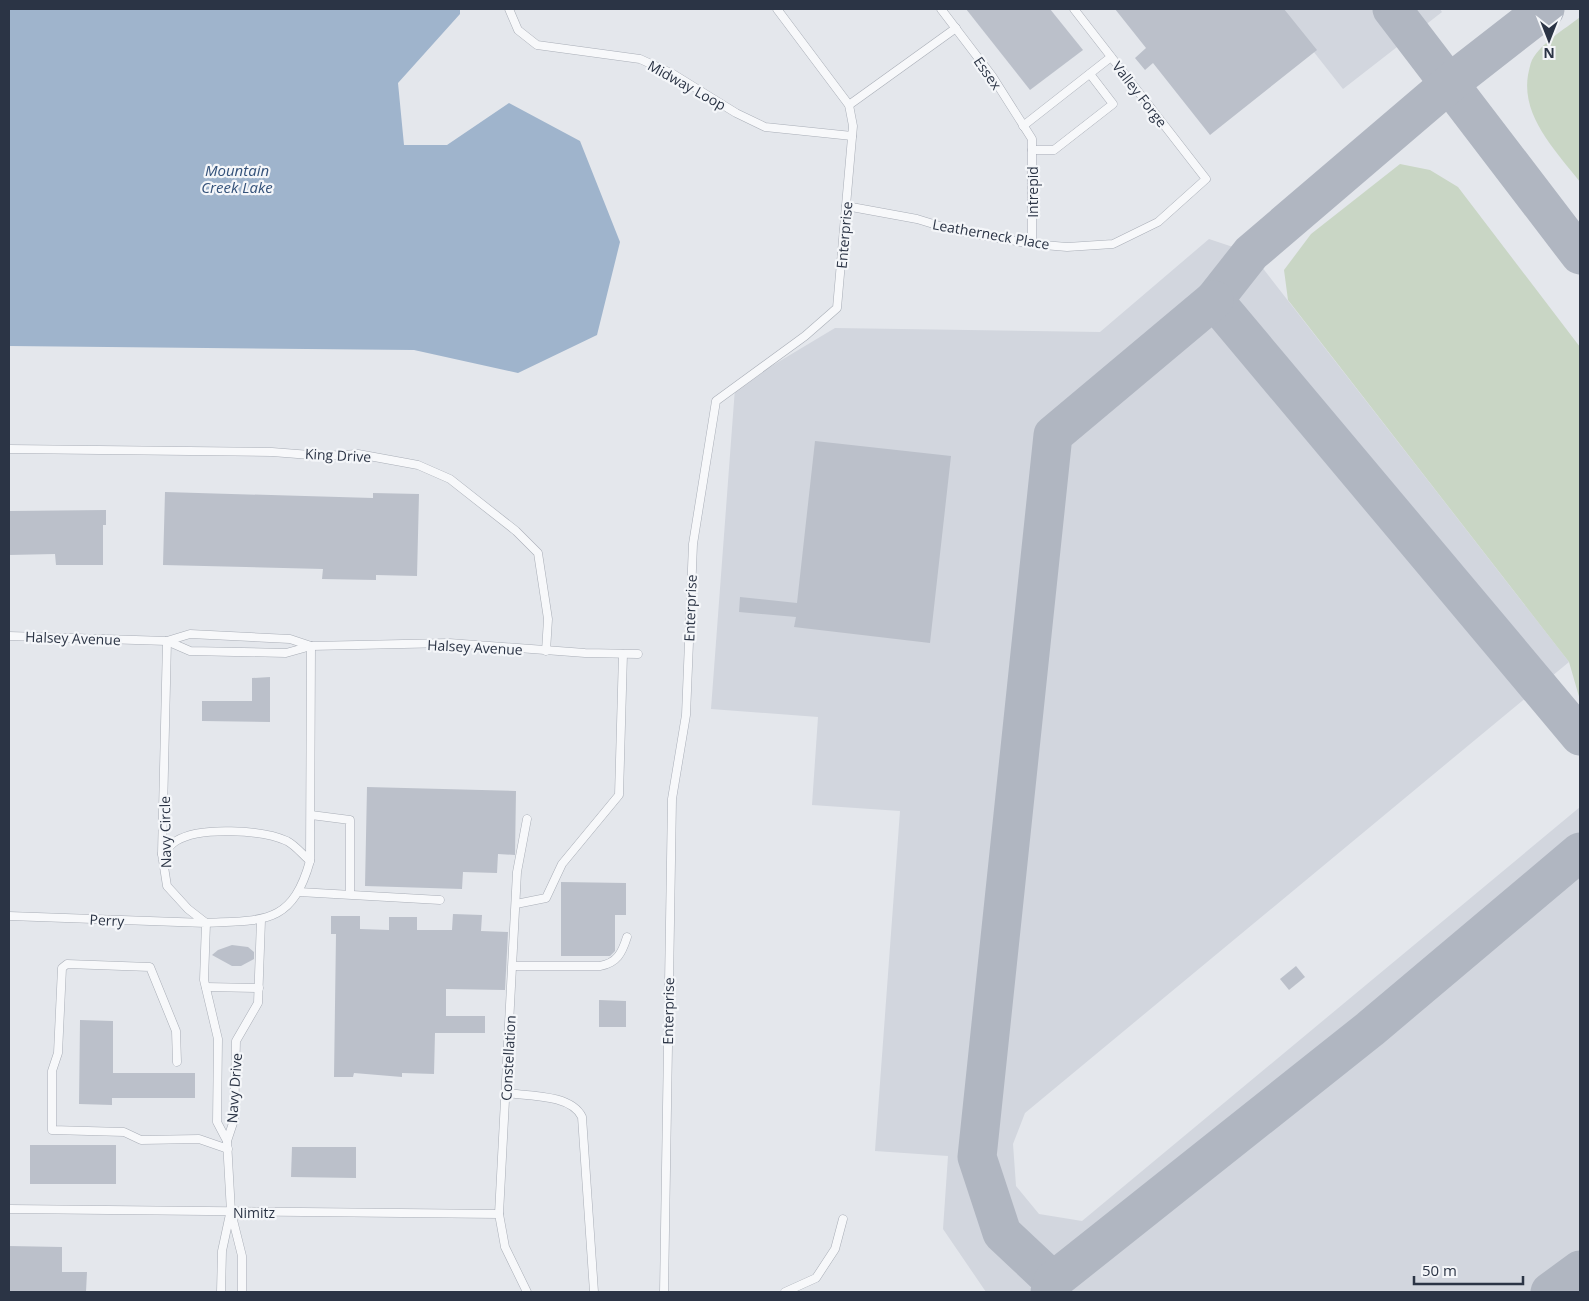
<svg xmlns="http://www.w3.org/2000/svg" width="1589" height="1301" viewBox="0 0 1589 1301" font-family="'Open Sans',sans-serif">
	<rect width="100%" height="100%" fill="#e4e7ec"/>
	<g fill="#d2d6de">
		<path d="M1280 9H1440L1442 12 1343 89Z"/>
		<path d="M1209 239 1251 253 1569 662 1025 1113 1013 1144 1016 1186 1039 1214 1082 1221 1580 807V1292H986L943 1229 948 1156 875 1151 900 811 812 805 818 717 711 709 735 388 835 328 1100 332Z"/>
	</g>
	<g fill="#c9d6c5">
		<path d="M1580 17V182C1557 152 1521 117 1528 75 1529 71 1530 64 1532 60 1542 42 1564 30 1580 17Z"/>
		<path d="M1400 164 1430 170 1458 187 1580 347V700L1569 662 1288 300 1284 270 1311 234Z"/>
	</g>
	<path fill="#9fb4cc" d="M9 9H460V14L398 83 404 145H447L509 103 580 141 620 242 597 335 518 373 414 350 9 346Z"/>
	<g fill="none" stroke-linecap="round" stroke-linejoin="round">
		<g stroke="#b0b6c1" stroke-width="39">
			<path d="M1392 9 1580 255"/>
			<path d="M1545 9 1450 83 1251 253 1214 300 1580 736"/>
			<path d="M1053 1281 1002 1233 977 1157 1053 435 1214 300"/>
			<path d="M1050 1292 1053 1281 1370 1029 1580 852"/>
			<path d="M1550 1292 1580 1270"/>
		</g>
	</g>
	<g fill="#bbc0ca">
		<path d="M966 9H1050L1083 50 1030 90Z"/>
		<path d="M1115 9H1284L1317 50 1210 135 1153 63 1145 70 1135 58 1146 48Z"/>
		<path d="M815 441 951 456 930 643 794 627 796 617 739 612 740 597 797 603Z"/>
		<path d="M165 492 373 498V493L419 494 417 576 376 575V580L322 579 323 569 163 565Z"/>
		<path d="M106 510V525H103V565H56L55 554 9 555V511Z"/>
		<path d="M270 677V722L202 721V701H252V678Z"/>
		<path d="M367 787 516 791 515 855 498 854 497 873 463 872 462 889 365 886Z"/>
		<path d="M561 882 626 883V915H615V951L610 956H561Z"/>
		<path d="M453 914 482 915 481 931 508 932 505 990 446 989V1016H485V1033H435L434 1074 402 1073V1077L354 1073 353 1077H334L336 934H331V916H360V929L389 930V917H417V930H452Z"/>
		<path d="M232 945 248 947 254 952V959L241 966H232L212 955 218 950Z"/>
		<path d="M1296 966 1305 977 1289 990 1280 979Z"/>
		<path d="M599 1000 626 1001V1027H599Z"/>
		<path d="M80 1020 113 1021V1073H195V1098H112V1105L79 1104Z"/>
		<rect x="30" y="1145" width="86" height="39"/>
		<path d="M292 1147H356V1178L291 1177Z"/>
		<path d="M9 1246 62 1247V1272H87L86 1292H9Z"/>
	</g>
	<g fill="none" stroke-linecap="round" stroke-linejoin="round">
		<defs>
			<g id="service">
				<path d="M509 9 518 30 537 45 640 59 673 74 736 113 765 127 852 136"/>
				<path d="M941 9 992 76 1032 139V244"/>
				<path d="M849 105 956 28"/>
				<path d="M1023 126 1111 57"/>
				<path d="M1032 150H1054L1113 104 1090 74"/>
				<path d="M846 206 917 219 953 230 1032 244 1067 247 1113 244 1158 222 1206 179 1074 9"/>
				<path d="M9 449 272 452 323 456 358 454 418 465 450 479 516 531 538 553 548 619 546 651"/>
				<path d="M9 636 167 641 190 634 290 639 311 646"/>
				<path d="M167 641 162 854 167 886 188 909 206 923C264 920 292 925 310 861L311 646"/>
				<path d="M167 641 190 651 286 653 311 646 449 643 585 653 638 654"/>
				<path d="M311 815 350 820V894"/>
				<path d="M162 854C167 850 171 844 176 841 200 826 262 830 287 841 295 845 303 855 310 861"/>
				<path d="M299 892 440 900"/>
				<path d="M516 904 546 898 562 864 619 795 623 654"/>
				<path d="M9 916 206 923 204 980 218 1039 217 1122 227 1141"/>
				<path d="M513 966H600C617 963 622 953 627 937"/>
				<path d="M206 987 259 988"/>
				<path d="M177 1062 176 1031 150 967 67 964 62 968 58 1053 52 1071V1130L124 1132 141 1140 199 1139 228 1149"/>
				<path d="M506 1093C528 1096 571 1094 582 1117L594 1292"/>
				<path d="M9 1209 499 1214"/>
				<path d="M221 1292 222 1251 230 1214"/>
				<path d="M242 1292V1256L231 1212 227 1141 234 1120 236 1041 258 1003 261 920"/>
				<path d="M527 1292 505 1247 499 1214 517 872 527 819"/>
				<path d="M664 1292 672 799 686 715 693 544 716 401 805 336 837 308 853 126 849 105 777 9"/>
				<path d="M785 1292 816 1278 835 1249 843 1219"/>
			</g>
		</defs>
		<use href="#service" stroke="#a9aeb7" stroke-width="9"/>
		<use href="#service" stroke="#f7f8fa" stroke-width="8"/>
	</g>
	<g text-anchor="middle" dominant-baseline="central" stroke-width="4.5" stroke-linejoin="round" paint-order="stroke">
		<g font-size="14" fill="#2b3445" stroke="#f4f6f9">
			<text transform="translate(988 73) rotate(55)">Essex</text>
			<text transform="translate(687 85) rotate(29)">Midway Loop</text>
			<text transform="translate(1140 94) rotate(52)">Valley Forge</text>
			<text transform="translate(1032 192) rotate(-90)">Intrepid</text>
			<text transform="translate(991 234) rotate(10)">Leatherneck Place</text>
			<text transform="translate(844 235) rotate(-85)">Enterprise</text>
			<text transform="translate(338 455) rotate(3)">King Drive</text>
			<text transform="translate(690 608) rotate(-88)">Enterprise</text>
			<text transform="translate(73 638) rotate(2)">Halsey Avenue</text>
			<text transform="translate(475 647) rotate(3)">Halsey Avenue</text>
			<text transform="translate(165 832) rotate(-91)">Navy Circle</text>
			<text transform="translate(107 920) rotate(3)">Perry</text>
			<text transform="translate(668 1011) rotate(-89)">Enterprise</text>
			<text transform="translate(508 1058) rotate(-87)">Constellation</text>
			<text transform="translate(234 1088) rotate(-86)">Navy Drive</text>
			<text x="254" y="1212">Nimitz</text>
		</g>
		<g font-size="15" font-style="italic" fill="#34527a" stroke="#f4f6f9">
			<text x="237" y="170">Mountain<tspan x="237" dy="17">Creek Lake</tspan></text>
		</g>
	</g>
	<rect width="1589" height="1301" fill="none" stroke="#2b3445" stroke-width="20"/>
	<g transform="translate(1549 40) rotate(180)" stroke="#f4f6f9" stroke-width="4" paint-order="stroke">
	<path d="M0-4L9 19L0 12L-9 19Z" fill="#2b3445"/>
	<text y="-8" font-size="14" font-weight="bold" text-anchor="middle" fill="#2b3445">N</text>
	</g>
	<path d="M1414 1276v8h109v-8" fill="none" stroke="#2b3445" stroke-width="2.5"/>
	<text x="1422" y="1276" font-size="15" fill="#2b3445" stroke="#f4f6f9" stroke-width="4" paint-order="stroke">50 m</text>
</svg>
